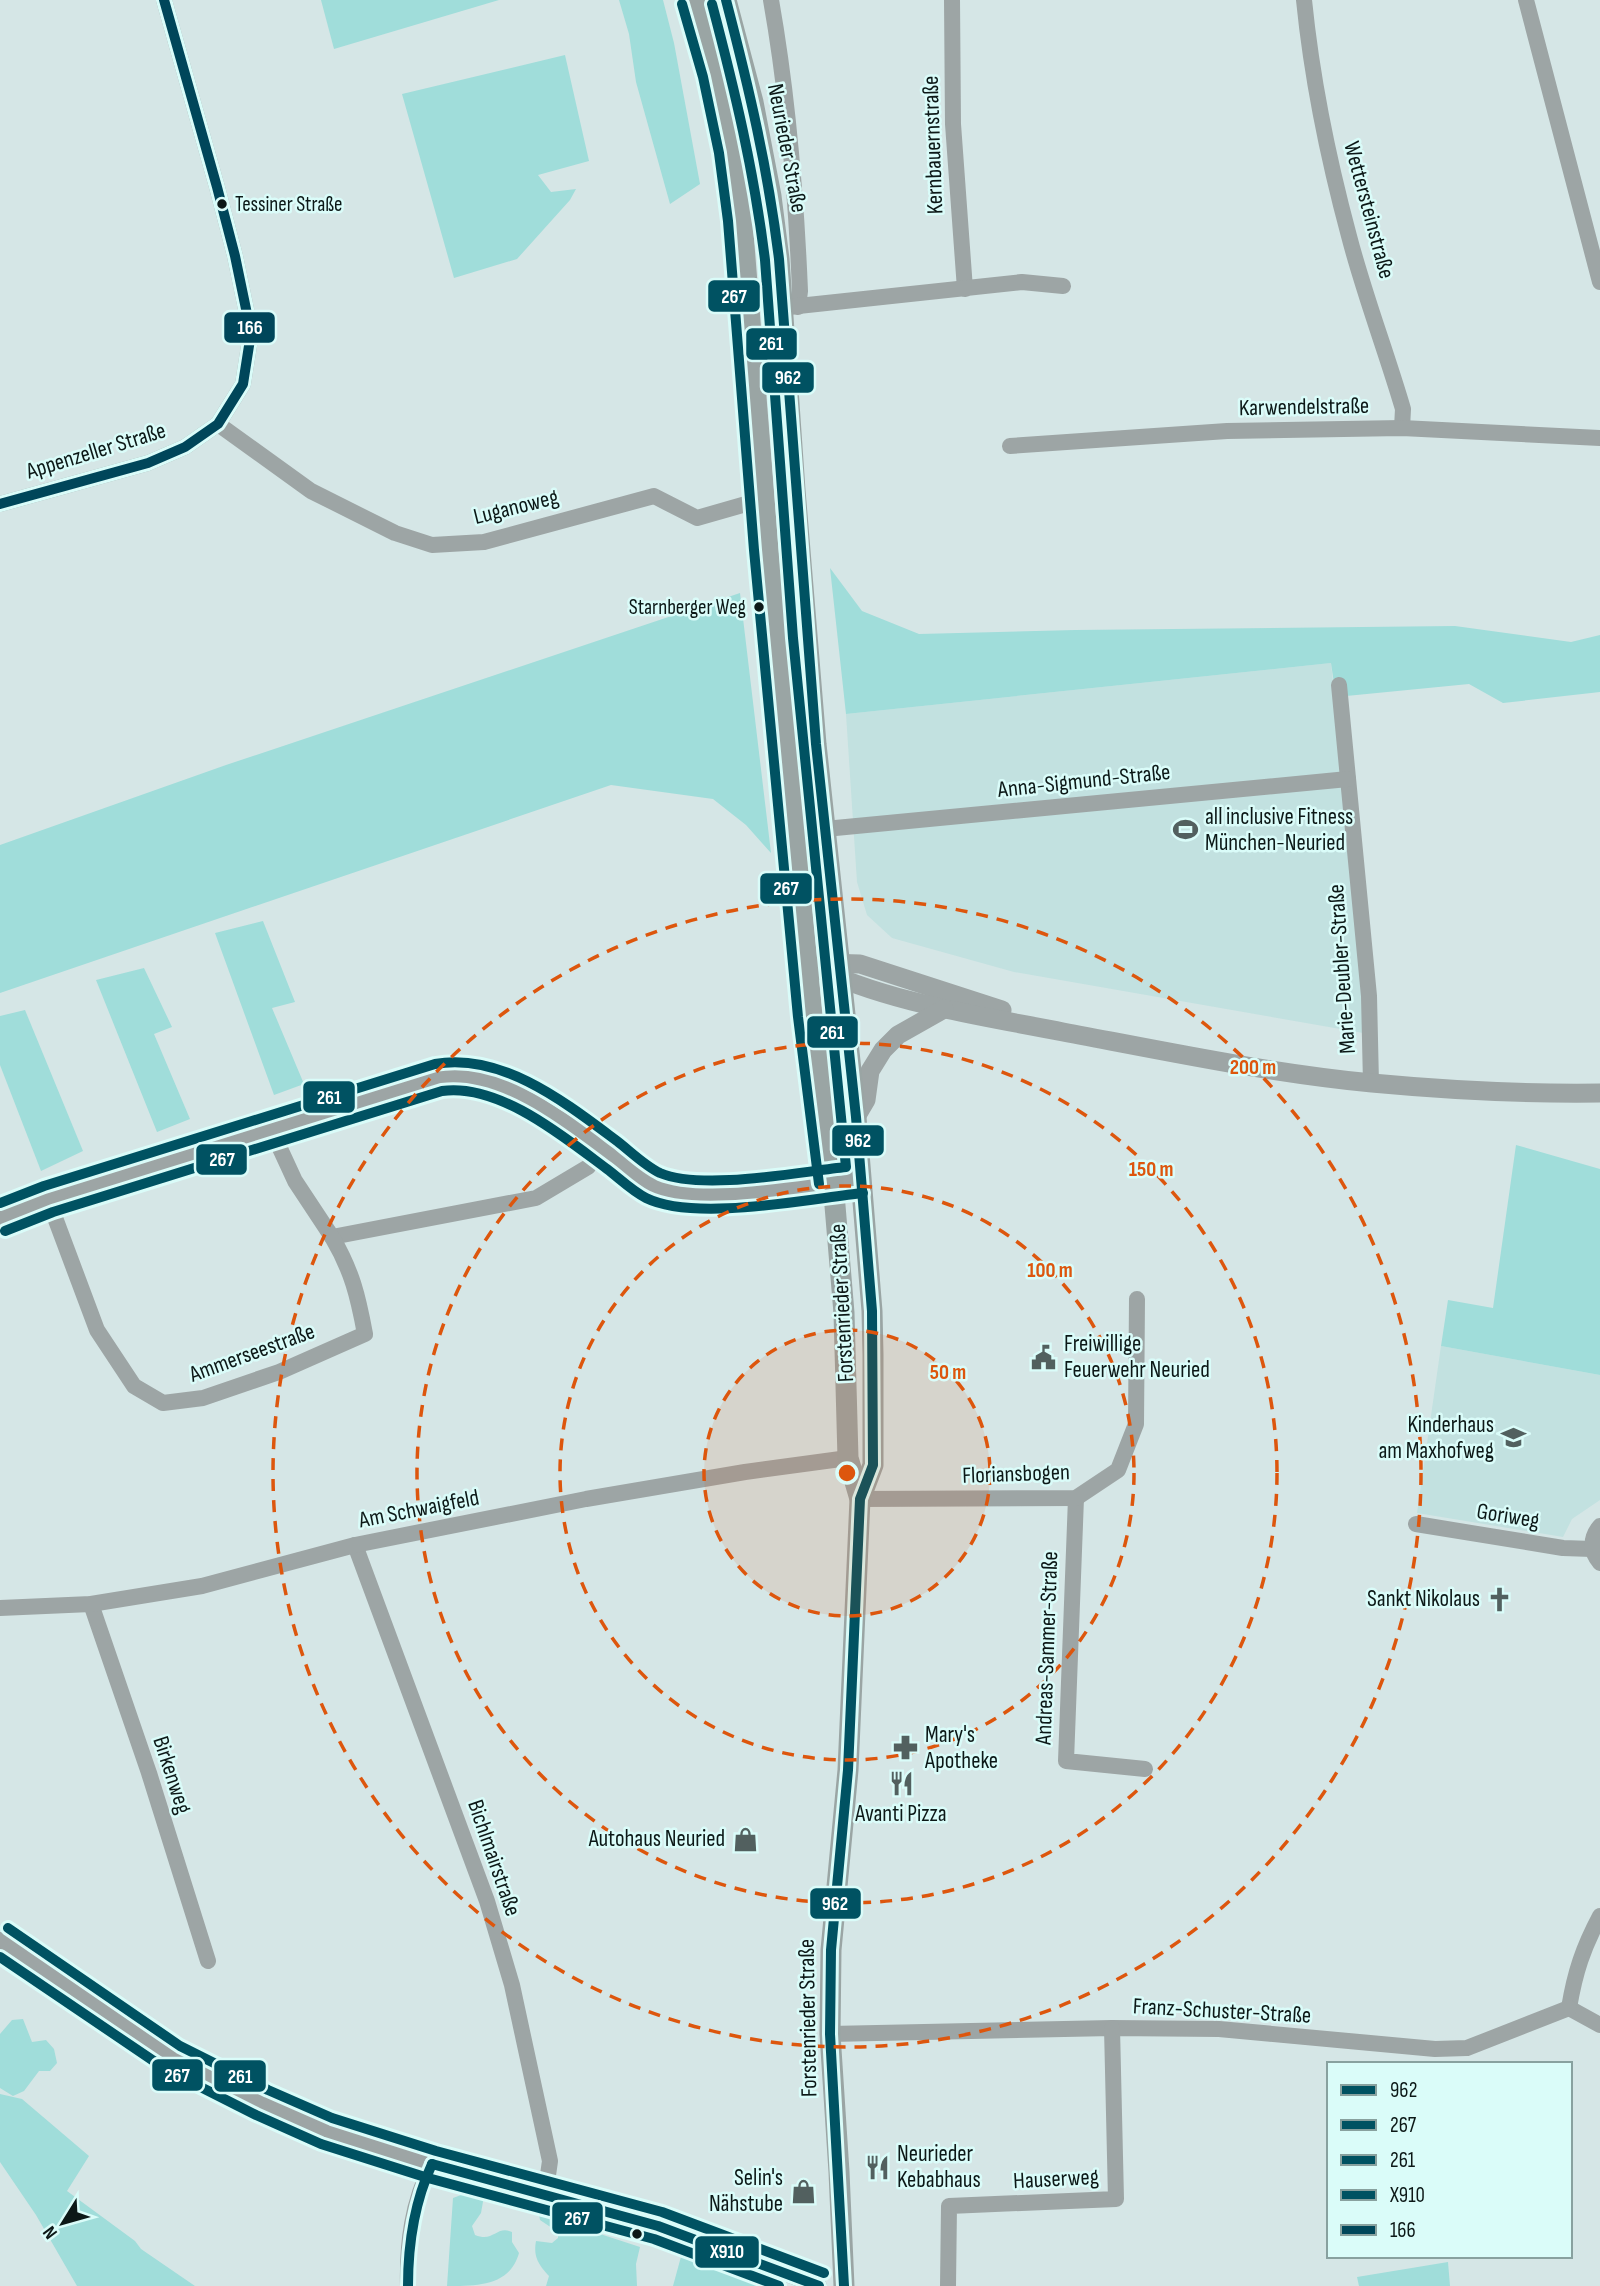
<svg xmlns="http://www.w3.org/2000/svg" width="1600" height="2286" viewBox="0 0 1600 2286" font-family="'Sofia Sans Condensed',sans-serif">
	<rect width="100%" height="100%" fill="#d5e6e6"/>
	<g fill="#c2e1e0">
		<path d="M1331 663 1369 1034 1014 972 892 938 867 915 857 882 846 714Z"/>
		<path d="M1441 1346 1600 1375V1500L1572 1519 1563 1537 1417 1513Z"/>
	</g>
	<g fill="#a0ddda">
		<path d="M321 0H499L334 49Z"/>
		<path d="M619 0H663L674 43 700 184 670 204 636 82 629 34Z"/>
		<path d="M565 55 589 161 538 175 551 192 576 189 570 200 517 259 454 278 402 94Z"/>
		<path d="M830 568 862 611 919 634 1075 630 1455 626 1571 642 1600 635V692L1503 703 1469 684 1336 697 1331 663 846 714Z"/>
		<path d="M740 593 771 853 746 825 713 799 611 785 0 993V845L226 765Z"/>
		<path d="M263 921 295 1002 272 1008 304 1084 274 1095 215 933Z"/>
		<path d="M144 968 172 1027 154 1034 190 1119 157 1132 96 980Z"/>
		<path d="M25 1010 83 1151 41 1171 0 1065V1016Z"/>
		<path d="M1516 1145 1600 1169V1375L1441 1346 1448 1300 1493 1308Z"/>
		<path d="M23 2019 32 2042 46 2040 54 2049 57 2063 50 2071H39L24 2091 13 2096 0 2088V2034L12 2020Z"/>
		<path d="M0 2094 22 2099 89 2156 67 2191 135 2241 141 2249 195 2286H77L36 2215 0 2162Z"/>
		<path d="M469 2192 484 2196 481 2213 472 2226 475 2235C494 2243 496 2225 512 2232V2242L519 2253C510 2286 477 2286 447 2286L453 2198Z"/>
		<path d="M539 2214 640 2247 636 2264 637 2286H546L549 2276C539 2265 533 2257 536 2241L552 2243 558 2238V2232L540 2220Z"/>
		<path d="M682 2253 733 2270 770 2286H673Z"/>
		<path d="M1448 2262 1450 2286H1359L1357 2277Z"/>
	</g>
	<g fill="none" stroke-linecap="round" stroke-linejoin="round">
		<g stroke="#9da5a5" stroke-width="16">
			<path d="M771 0C788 96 796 194 800 291L798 307"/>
			<path d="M952 0 953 124 965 289"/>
			<path d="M1304 0C1312 80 1328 158 1349 236 1364 294 1386 351 1403 409L1402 428"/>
			<path d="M1526 0 1600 282"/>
			<path d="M789 307 1022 282 1063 286"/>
			<path d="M218 424 311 491 395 533 432 545 484 542 654 496 697 518 746 504 765 502"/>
			<path d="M1010 446 1227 431 1402 428 1600 438"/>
			<path d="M0 504 148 463 185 447 218 424 243 384 251 333 235 256 217 187 164 0"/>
			<path d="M1339 685 1369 996 1371 1083"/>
			<path d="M825 829 1348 779"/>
			<path d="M271 1129 295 1181 332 1237 536 1198 588 1167 602 1147"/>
			<path d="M48 1199 97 1330 134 1386 163 1403 203 1398 279 1372 365 1334C358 1296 352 1271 332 1237"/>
			<path d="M0 1218 48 1199 439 1077 454 1075 478 1078 501 1085 535 1103 585 1135 652 1185 686 1195 738 1193 861 1179"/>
			<path d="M1076 1498 1066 1761 1145 1769"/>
			<path d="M860 1499 1076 1498 1118 1470 1136 1424 1137 1299"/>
			<path d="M1416 1524 1563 1548 1592 1549"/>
			<path d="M1600 1526C1590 1538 1590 1551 1600 1563"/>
			<path d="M355 1545 487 1901 512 1985 550 2161 545 2196"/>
			<path d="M91 1604 149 1773 208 1961"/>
			<path d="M0 1608 91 1604 202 1586 355 1545 586 1499 745 1472 848 1458"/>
			<path d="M0 1940 173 2058 262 2103 327 2131 432 2164 658 2226 819 2286"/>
			<path d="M1569 2008C1575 1972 1583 1948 1600 1916"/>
			<path d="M1569 2008 1600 2025"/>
			<path d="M830 2034 1112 2028 1219 2029 1435 2049 1467 2048 1569 2008"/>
			<path d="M408 2286C407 2243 412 2203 432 2164"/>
			<path d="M948 2286 949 2206 1116 2199 1112 2028"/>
		</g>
		<g stroke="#9da5a5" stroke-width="19">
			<path d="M826 963 860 964 1002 1010"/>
			<path d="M808 964C887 1003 977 1015 1063 1032 1165 1051 1268 1073 1372 1083 1447 1090 1525 1094 1600 1093"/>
			<path d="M856 1117 866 1100 870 1071 883 1050 898 1035 944 1009"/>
		</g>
		<g stroke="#9aa5a4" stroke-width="21">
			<path d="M695 0 717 74 733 151 742 220 768 549 812 1016 833 1182 844 1313 848 1458 860 1499 848 1770 831 1950 830 2034 839 2172 844 2286"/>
			<path d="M726 0 753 102 771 196 779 259 795 490 816 744 856 1117 872 1311 873 1355V1465L860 1499"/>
		</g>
		<defs>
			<path id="bus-1" d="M726 0C749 88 768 169 779 259L816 744 856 1117 872 1311 873 1465 860 1499 848 1770 831 1950 830 2034 844 2286"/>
			<g id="bus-2">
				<path d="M682 4 703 77 719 153 728 221 754 550 798 1017 819 1184"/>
				<path d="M5 1231 53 1212 442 1091C499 1083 564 1137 607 1169 619 1178 632 1191 646 1198 695 1222 807 1199 863 1193"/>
				<path d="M0 1957 167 2070 256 2115 321 2144 428 2178 654 2239 779 2286"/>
			</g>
			<g id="bus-3">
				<path d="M0 1203 44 1186 435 1064C502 1052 566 1103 617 1141 630 1151 645 1166 660 1173 703 1191 798 1172 846 1167L793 638 765 260C754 171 735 91 712 4"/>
				<path d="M8 1928 180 2046 268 2090 332 2118 436 2151 662 2212 824 2273"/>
			</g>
			<g id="bus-4">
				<path d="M432 2164 658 2226 819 2286"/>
				<path d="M408 2286C408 2243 414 2203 432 2164"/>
			</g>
			<path id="bus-5" d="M0 504 148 463 185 447 218 424 243 384 251 333 235 256 217 187 164 0"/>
		</defs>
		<use href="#bus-1" stroke="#dafcf9" stroke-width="16"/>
		<use href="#bus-2" stroke="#dafcf9" stroke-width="16"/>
		<use href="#bus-3" stroke="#dafcf9" stroke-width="16"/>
		<use href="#bus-4" stroke="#dafcf9" stroke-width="16"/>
		<use href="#bus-5" stroke="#dafcf9" stroke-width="16"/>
		<use href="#bus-1" stroke="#005262" stroke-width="10"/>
		<use href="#bus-2" stroke="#005262" stroke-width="10"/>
		<use href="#bus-3" stroke="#005262" stroke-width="10"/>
		<use href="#bus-4" stroke="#005262" stroke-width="10"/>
		<use href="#bus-5" stroke="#00465a" stroke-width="10"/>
	</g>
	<circle cx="847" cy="1473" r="143" fill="#dd560d" fill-opacity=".12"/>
	<g fill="none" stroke="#dd560d" stroke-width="3.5" stroke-dasharray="12 9">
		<circle cx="847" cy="1473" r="143"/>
		<circle cx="847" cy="1473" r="287"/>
		<circle cx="847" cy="1473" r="430"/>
		<circle cx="847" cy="1473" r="574"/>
	</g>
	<defs>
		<symbol id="stadium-bare" viewBox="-9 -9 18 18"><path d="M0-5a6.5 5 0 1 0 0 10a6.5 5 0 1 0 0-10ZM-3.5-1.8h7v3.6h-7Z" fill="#52605f" stroke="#dafcf9" stroke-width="2.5" paint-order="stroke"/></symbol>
		<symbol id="civic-bare" viewBox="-9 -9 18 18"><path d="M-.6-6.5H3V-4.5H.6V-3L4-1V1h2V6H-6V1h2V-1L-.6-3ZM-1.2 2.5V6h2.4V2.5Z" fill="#52605f" stroke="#dafcf9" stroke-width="2.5" paint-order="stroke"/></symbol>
		<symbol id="school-bare" viewBox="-9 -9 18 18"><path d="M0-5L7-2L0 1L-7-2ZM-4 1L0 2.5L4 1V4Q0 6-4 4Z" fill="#52605f" stroke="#dafcf9" stroke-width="2.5" paint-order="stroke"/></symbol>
		<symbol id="church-bare" viewBox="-9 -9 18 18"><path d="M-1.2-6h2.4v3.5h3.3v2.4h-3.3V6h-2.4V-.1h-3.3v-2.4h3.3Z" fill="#52605f" stroke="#dafcf9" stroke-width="2.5" paint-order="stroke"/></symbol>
		<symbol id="pharmacy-bare" viewBox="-9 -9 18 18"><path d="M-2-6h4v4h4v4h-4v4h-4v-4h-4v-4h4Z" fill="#52605f" stroke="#dafcf9" stroke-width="2.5" paint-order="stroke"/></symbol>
		<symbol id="restaurant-bare" viewBox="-9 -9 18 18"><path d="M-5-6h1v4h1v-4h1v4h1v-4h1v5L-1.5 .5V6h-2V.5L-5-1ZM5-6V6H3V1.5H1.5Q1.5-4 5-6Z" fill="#52605f" stroke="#dafcf9" stroke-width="2.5" paint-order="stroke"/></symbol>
		<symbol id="shop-bare" viewBox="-9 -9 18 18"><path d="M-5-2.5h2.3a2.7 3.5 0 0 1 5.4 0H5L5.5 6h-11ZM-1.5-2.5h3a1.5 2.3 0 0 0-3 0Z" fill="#52605f" stroke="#dafcf9" stroke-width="2.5" paint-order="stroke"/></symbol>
	</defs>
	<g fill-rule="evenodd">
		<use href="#stadium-bare" x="1168" y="812" width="35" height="35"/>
		<use href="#civic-bare" x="1026" y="1340" width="35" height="35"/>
		<use href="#school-bare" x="1496" y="1420" width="35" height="35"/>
		<use href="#church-bare" x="1482" y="1582" width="35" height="35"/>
		<use href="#pharmacy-bare" x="888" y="1730" width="35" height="35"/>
		<use href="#restaurant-bare" x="884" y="1766" width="35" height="35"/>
		<use href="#shop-bare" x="728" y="1822" width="35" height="35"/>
		<use href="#restaurant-bare" x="860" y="2150" width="35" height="35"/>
		<use href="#shop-bare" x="786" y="2174" width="35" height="35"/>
	</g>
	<g fill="#0c1817" stroke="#dafcf9" stroke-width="2.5">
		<circle cx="222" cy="204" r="6"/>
		<circle cx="759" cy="607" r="6"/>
		<circle cx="637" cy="2234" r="6"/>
	</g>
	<g text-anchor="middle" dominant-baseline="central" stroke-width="5" stroke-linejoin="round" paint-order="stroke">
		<g font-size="21" fill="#0c1817" stroke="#dafcf9" text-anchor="start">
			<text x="235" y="204">Tessiner Straße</text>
			<text x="746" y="607" text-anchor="end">Starnberger Weg</text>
		</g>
		<g font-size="23" fill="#0c1817" stroke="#dafcf9">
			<text transform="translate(933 145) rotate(-92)">Kernbauernstraße</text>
			<text transform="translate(787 148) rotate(79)">Neurieder Straße</text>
			<text transform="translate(1369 210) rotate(75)">Wettersteinstraße</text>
			<text transform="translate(1304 407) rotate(-1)">Karwendelstraße</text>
			<text transform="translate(96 451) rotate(-17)">Appenzeller Straße</text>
			<text transform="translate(516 507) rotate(-14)">Luganoweg</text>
			<text transform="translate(1084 781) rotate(-6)">Anna-Sigmund-Straße</text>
			<text transform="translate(1342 969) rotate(-94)">Marie-Deubler-Straße</text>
			<text transform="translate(842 1303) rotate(-93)">Forstenrieder Straße</text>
			<text transform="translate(252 1353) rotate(-20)">Ammerseestraße</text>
			<text transform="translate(1016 1474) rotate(-2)">Floriansbogen</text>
			<text transform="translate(419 1509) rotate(-11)">Am Schwaigfeld</text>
			<text transform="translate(1508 1516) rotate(9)">Goriweg</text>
			<text transform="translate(1047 1648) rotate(-88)">Andreas-Sammer-Straße</text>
			<text transform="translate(172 1775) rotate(72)">Birkenweg</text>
			<text transform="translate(494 1858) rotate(71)">Bichlmairstraße</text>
			<text transform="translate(1222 2011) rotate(3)">Franz-Schuster-Straße</text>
			<text transform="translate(808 2018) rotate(-91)">Forstenrieder Straße</text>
			<text transform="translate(1056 2179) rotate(-3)">Hauserweg</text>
		</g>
		<g font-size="23" fill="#0c1817" stroke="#dafcf9" text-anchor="start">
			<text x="1205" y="817">all inclusive Fitness<tspan x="1205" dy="26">München-Neuried</tspan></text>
			<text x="1064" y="1344">Freiwillige<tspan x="1064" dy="26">Feuerwehr Neuried</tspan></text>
			<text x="1494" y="1425" text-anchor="end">Kinderhaus<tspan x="1494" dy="26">am Maxhofweg</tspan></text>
			<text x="1480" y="1599" text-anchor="end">Sankt Nikolaus</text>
			<text x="925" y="1735">Mary's<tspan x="925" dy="26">Apotheke</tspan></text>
			<text x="901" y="1814" text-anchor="middle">Avanti Pizza</text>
			<text x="725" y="1839" text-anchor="end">Autohaus Neuried</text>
			<text x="897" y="2154">Neurieder<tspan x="897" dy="26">Kebabhaus</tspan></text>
			<text x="783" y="2178" text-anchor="end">Selin's<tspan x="783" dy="26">Nähstube</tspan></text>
		</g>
	</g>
	<circle cx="847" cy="1473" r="10" fill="#dd560d" stroke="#dafcf9" stroke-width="3.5"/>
	<g font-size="21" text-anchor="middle" font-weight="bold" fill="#dd560d" stroke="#dafcf9" stroke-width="5" stroke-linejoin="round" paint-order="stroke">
		<text x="1253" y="1074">200 m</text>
		<text x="1151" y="1176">150 m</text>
		<text x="1050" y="1277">100 m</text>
		<text x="948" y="1379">50 m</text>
	</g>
	<g stroke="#dafcf9" stroke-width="2.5">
		<rect x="707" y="279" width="54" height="34" rx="7" fill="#005262"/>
		<rect x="223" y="311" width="53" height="33" rx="7" fill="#00465a"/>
		<rect x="745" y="327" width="53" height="34" rx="7" fill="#005262"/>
		<rect x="761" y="361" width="54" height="33" rx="7" fill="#005262"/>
		<rect x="759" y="872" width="54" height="33" rx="7" fill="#005262"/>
		<rect x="806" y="1015" width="53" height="34" rx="7" fill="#005262"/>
		<rect x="302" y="1080" width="54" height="34" rx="7" fill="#005262"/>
		<rect x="831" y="1124" width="54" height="33" rx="7" fill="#005262"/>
		<rect x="195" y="1143" width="53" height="33" rx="7" fill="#005262"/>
		<rect x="809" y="1887" width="53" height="33" rx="7" fill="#005262"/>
		<rect x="151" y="2058" width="53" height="34" rx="7" fill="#005262"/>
		<rect x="213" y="2059" width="54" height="34" rx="7" fill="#005262"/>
		<rect x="551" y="2201" width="53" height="34" rx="7" fill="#005262"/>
		<rect x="694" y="2235" width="66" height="34" rx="7" fill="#005262"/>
	</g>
	<g font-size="19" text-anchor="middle" font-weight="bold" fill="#fff">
		<text x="734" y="303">267</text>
		<text x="250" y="334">166</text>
		<text x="771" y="350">261</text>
		<text x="788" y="384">962</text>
		<text x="786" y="895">267</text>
		<text x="832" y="1039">261</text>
		<text x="329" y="1104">261</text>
		<text x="858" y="1147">962</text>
		<text x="222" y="1166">267</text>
		<text x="835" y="1910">962</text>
		<text x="177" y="2082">267</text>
		<text x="240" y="2083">261</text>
		<text x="577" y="2225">267</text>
		<text x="727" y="2258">X910</text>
	</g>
	<rect x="1327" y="2062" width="245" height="196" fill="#dafcf9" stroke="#88a19f" stroke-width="2"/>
	<rect x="1341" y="2085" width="35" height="10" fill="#005262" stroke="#88a19f" stroke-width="2"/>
	<text x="1390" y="2097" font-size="21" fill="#0c1817">962</text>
	<rect x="1341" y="2120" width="35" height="10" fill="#005262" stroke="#88a19f" stroke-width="2"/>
	<text x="1390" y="2132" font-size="21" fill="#0c1817">267</text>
	<rect x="1341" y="2155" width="35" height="10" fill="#005262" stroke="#88a19f" stroke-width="2"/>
	<text x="1390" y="2167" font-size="21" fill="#0c1817">261</text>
	<rect x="1341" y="2190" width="35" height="10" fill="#005262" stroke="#88a19f" stroke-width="2"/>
	<text x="1390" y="2202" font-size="21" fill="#0c1817">X910</text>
	<rect x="1341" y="2225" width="35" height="10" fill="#00465a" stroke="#88a19f" stroke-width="2"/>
	<text x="1390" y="2237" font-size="21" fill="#0c1817">166</text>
	<g transform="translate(63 2223) rotate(233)" stroke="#dafcf9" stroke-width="5" paint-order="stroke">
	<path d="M0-5L12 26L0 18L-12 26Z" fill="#0c1817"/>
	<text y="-10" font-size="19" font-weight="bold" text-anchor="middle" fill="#0c1817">N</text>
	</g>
</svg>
